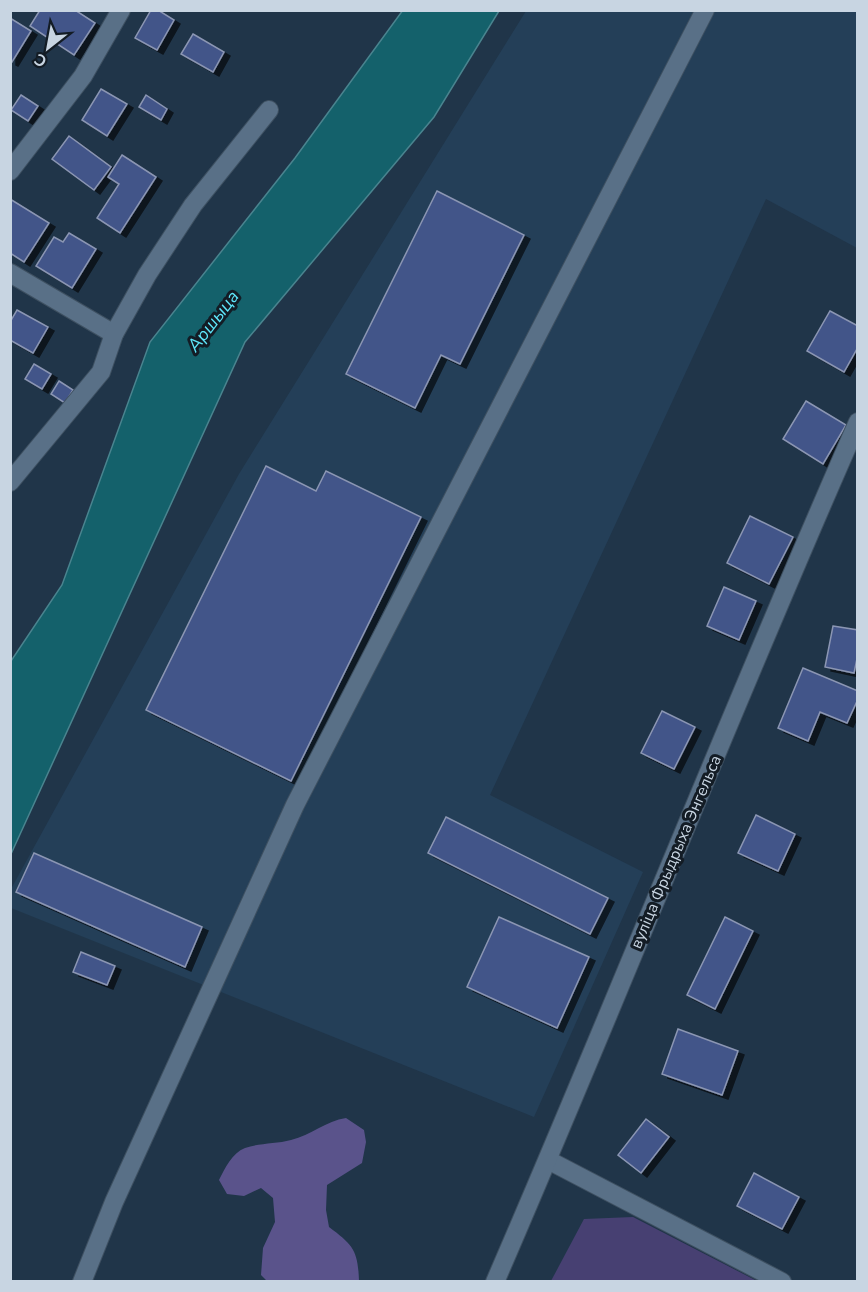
<svg xmlns="http://www.w3.org/2000/svg" width="868" height="1292" viewBox="0 0 868 1292" font-family="'Nunito Sans',sans-serif">
	<defs>
		<filter id="shadow"><feDropShadow dx="6" dy="4" stdDeviation="0" flood-color="#0009"/></filter>
	</defs>
	<rect width="100%" height="100%" fill="#203549"/>
	<path fill="#243f58" d="M526 11H857V248L766 199 490 795 643 872 534 1117 11 908V889L239 474Z"/>
	<path fill="#474072" d="M633 1217 757 1281H551L584 1219Z"/>
	<path fill="#5a538b" d="M346 1118 364 1130 366 1142 362 1163 327 1185 326 1210 329 1227C353 1245 358 1250 359 1281H267L261 1275 263 1248 275 1222 273 1198 261 1188 244 1196 227 1194 219 1180C225 1168 232 1153 245 1148 259 1143 276 1144 291 1140 311 1135 326 1121 346 1118Z"/>
	<path fill="#14616b" stroke="#4a848f" stroke-width="1.5" d="M403 10 499 11 434 117 245 342 11 854V661L62 585 150 342 295 158Z"/>
	<g fill="#425489" stroke="#8b96b3" stroke-width="1.5" filter="url(#shadow)">
		<path d="M40 10H75L95 23 74 55 30 26Z"/>
		<path d="M151 10H158L174 20 157 50 135 38Z"/>
		<path d="M10 18 31 31 12 62 10 61Z"/>
		<path d="M193 34 224 52 213 72 181 54Z"/>
		<path d="M101 89 127 104 107 136 82 120Z"/>
		<path d="M21 95 38 106 28 121 11 110Z"/>
		<path d="M146 95 167 109 161 120 139 107Z"/>
		<path d="M69 136 111 167 94 190 52 159Z"/>
		<path d="M122 155 156 177 120 233 97 218 119 184 108 177Z"/>
		<path d="M437 191 524 235 460 364 441 355 415 408 346 374Z"/>
		<path d="M10 199 49 223 24 262 10 253Z"/>
		<path d="M69 233 96 249 72 288 36 266 54 237 63 242Z"/>
		<path d="M17 310 48 327 33 353 10 340V322Z"/>
		<path d="M830 311 858 326V347L844 372 807 351Z"/>
		<path d="M34 364 51 374 42 389 25 379Z"/>
		<path d="M59 381 73 390 65 403 51 394Z"/>
		<path d="M806 401 846 425 823 464 783 439Z"/>
		<path d="M266 466 316 491 326 471 421 517 291 781 146 710Z"/>
		<path d="M750 516 793 537 769 584 727 563Z"/>
		<path d="M724 587 756 601 739 640 707 626Z"/>
		<path d="M833 626 858 630V654L854 673 825 667Z"/>
		<path d="M803 668 858 691V699L847 723 820 712 808 741 778 728Z"/>
		<path d="M662 711 695 727 674 769 641 753Z"/>
		<path d="M756 815 795 834 778 871 738 853Z"/>
		<path d="M446 817 608 898 590 934 428 853Z"/>
		<path d="M34 853 202 927 185 967 16 892Z"/>
		<path d="M499 917 589 957 557 1028 467 987Z"/>
		<path d="M725 917 753 931 715 1009 687 995Z"/>
		<path d="M81 952 115 966 107 985 73 972Z"/>
		<path d="M678 1029 738 1051 722 1095 662 1074Z"/>
		<path d="M646 1119 669 1137 641 1173 618 1155Z"/>
		<path d="M754 1173 799 1197 782 1229 737 1206Z"/>
	</g>
	<g fill="none" stroke-linecap="round" stroke-linejoin="round">
		<defs>
			<g id="minor">
				<path d="M10 171 83 76 121 10"/>
				<path d="M10 273 114 334"/>
				<path d="M10 482 101 372 114 334 147 275 193 205 269 110"/>
				<path d="M548 1160 782 1282"/>
				<path d="M82 1282 114 1202 295 805 705 10"/>
				<path d="M495 1282C619 996 732 707 858 422"/>
			</g>
		</defs>
		<use href="#minor" stroke="#3e5061" stroke-width="20"/>
		<use href="#minor" stroke="#597087" stroke-width="18"/>
	</g>
	<g text-anchor="middle" dominant-baseline="central" stroke-width="6" stroke-linejoin="round" paint-order="stroke">
		<g font-size="16" fill="#c8d5e2" stroke="#131c25">
			<text transform="translate(676 852) rotate(-67)">вуліца Фрыдрыха Энгельса</text>
		</g>
		<g font-size="18" font-style="italic" fill="#5de5f9" stroke="#131c25">
			<text transform="translate(213 321) rotate(-52)">Аршыца</text>
		</g>
	</g>
	<rect width="868" height="1292" fill="none" stroke="#c8d5e2" stroke-width="24"/>
	<g transform="translate(48 48) rotate(211)" stroke="#131c25" stroke-width="4.5" paint-order="stroke">
	<path d="M0-4.5L10 22L0 15L-10 22Z" fill="#c8d5e2"/>
	<text y="-9" font-size="16" font-weight="bold" text-anchor="middle" fill="#c8d5e2">С</text>
	</g>
</svg>
